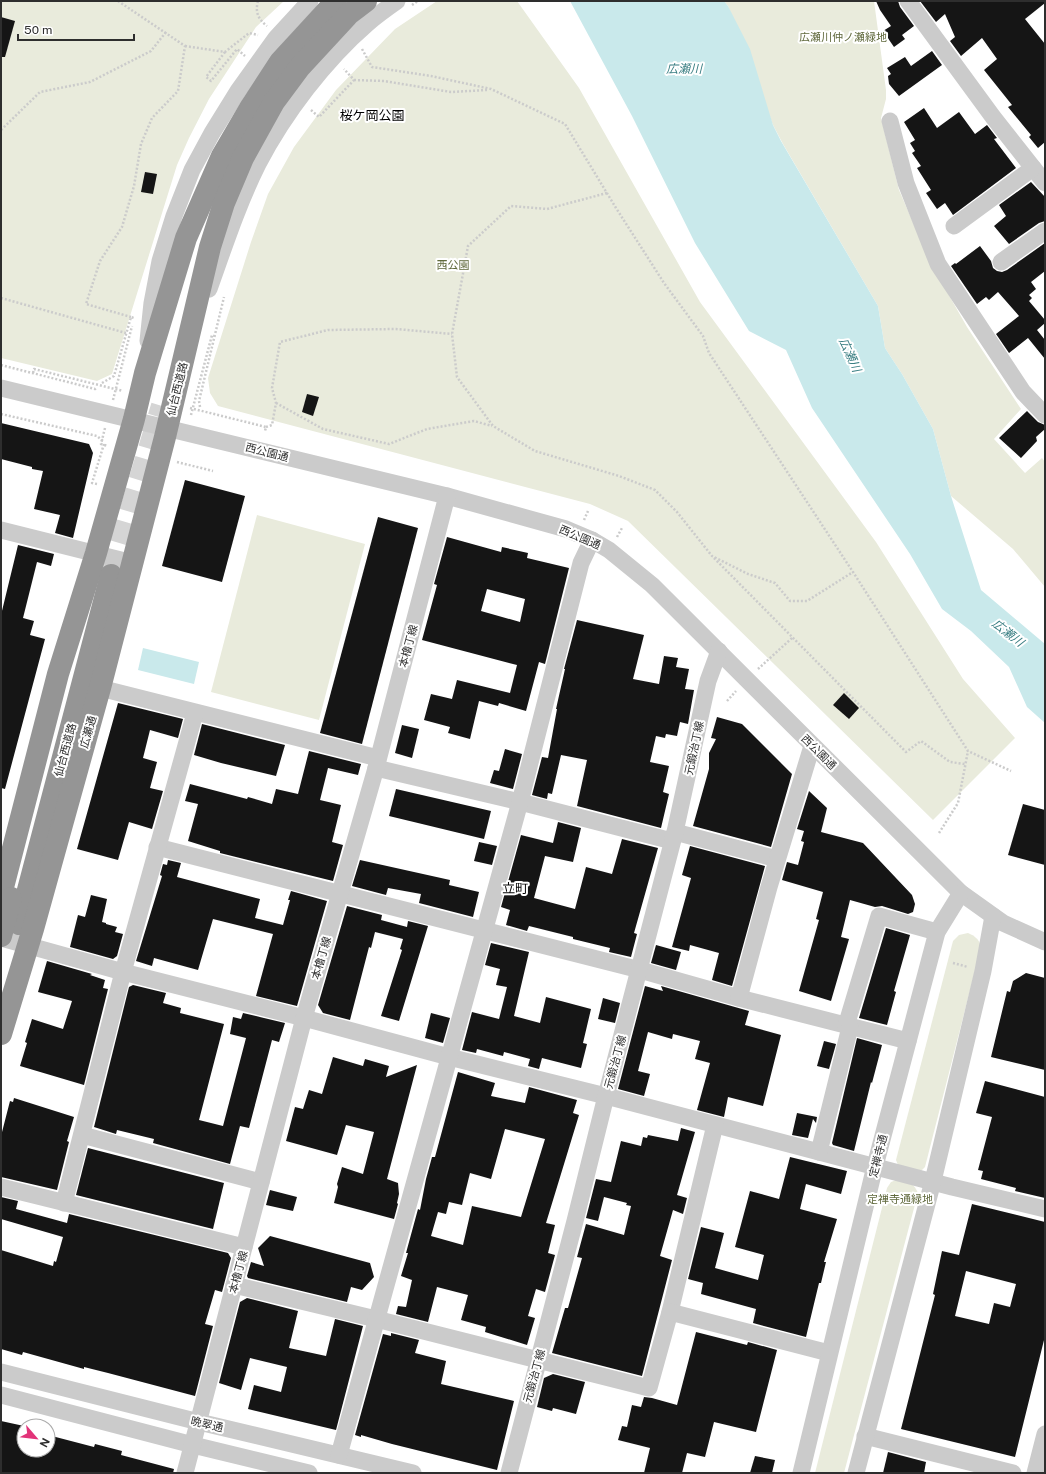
<svg xmlns="http://www.w3.org/2000/svg" width="1046" height="1474" viewBox="0 0 1046 1474" font-family="'Public Sans','Noto Sans JP',sans-serif">
	<rect width="100%" height="100%" fill="#fff"/>
	<g fill="#e9ebdc">
		<path d="M1 1H284L256 27 209 99 189 138 177 165 112 374 97 381 1 358Z"/>
		<path d="M437 1H517L579 88 700 302 876 542 963 679 1015 738 933 820 628 521 590 504 218 406 210 393 208 378 251 242 268 194 294 147 336 90 395 29Z"/>
		<path d="M724 1H874L886 90V99L881 118 899 190 930 262 967 327 1021 409 994 439 1025 473 1042 458 1045 462V587L1013 549 951 496 933 429 902 374 885 348 878 306 783 144 773 125 728 6Z"/>
		<path d="M257 515 365 544 319 720 211 692Z"/>
		<path d="M968 933C975 936 979 939 981 947L925 1167 921 1171 898 1165 896 1160 953 941 959 935Z"/>
		<path d="M899 1179C909 1182 914 1183 918 1193L844 1473H815L887 1188 891 1182Z"/>
	</g>
	<g fill="#c9e9eb">
		<path d="M570 1H724L728 6 750 49 773 125 781 141 878 306 885 348 902 374 933 429 951 496 981 590 1045 644V723L1027 707 1009 667 971 631 942 609 910 554 812 408 786 350 749 331 695 243 632 116Z"/>
		<path d="M143 648 199 662 194 684 138 670Z"/>
	</g>
	<g fill="#151515" fill-rule="evenodd">
		<path d="M876 1H898L900 7 914 26 902 35 905 39 894 47 883 31 891 26 880 10Z"/>
		<path d="M920 1H1045V3L1025 19 1045 44V142L1038 148 1029 137 1031 135 1008 107 1012 105 984 70 997 59 982 38 961 56 950 41 955 37 945 14 936 22Z"/>
		<path d="M1 17 15 21 5 57H1Z"/>
		<path d="M932 51 942 65 899 96 889 84 888 76 891 74 887 68 905 57 911 66Z"/>
		<path d="M924 108 937 128 959 112 975 134 987 125 997 138 994 139 1016 168 953 215 945 203 937 209 926 193 931 190 917 168 921 166 912 153 915 151 910 143 915 140 904 122Z"/>
		<path d="M145 172 157 174 153 194 141 192Z"/>
		<path d="M1031 182 1045 197V221L1039 223 1009 244 994 226 1006 216 999 205Z"/>
		<path d="M1045 243V271L1031 282 1036 289 1029 295 1032 298 1029 301 1045 320V323L1037 330 1045 340V359L1028 338 1009 353 996 334 1019 316 998 292 989 300 986 297 977 304 951 266 955 263 956 264 980 246 991 261 993 268 997 271 1002 272 1007 270Z"/>
		<path d="M307 394 319 397 313 416 302 412Z"/>
		<path d="M1027 411 1038 422 1045 425V429L1036 437 1037 441 1021 458 999 438Z"/>
		<path d="M1 423 89 444 93 453 73 538 55 533 60 515 34 509 43 471 32 469V467L1 459Z"/>
		<path d="M185 480 245 496 222 582 162 566Z"/>
		<path d="M378 517 418 528 362 744 320 733Z"/>
		<path d="M447 537 501 552 502 547 528 553 527 558 569 568 545 664 539 662 526 711 499 703 498 706 479 701 470 739 448 733 450 727 424 720 431 694 452 699 457 680 510 693 517 665 422 640 437 585 434 584ZM487 589 525 599 520 622 481 611Z"/>
		<path d="M18 545 54 554 51 566 37 562 23 618 34 621 30 635 45 639 5 789 1 788V615Z"/>
		<path d="M577 620 644 635 633 679 659 684 664 656 678 658 676 667 689 669 685 689 694 690 688 724 680 722 677 736 666 734 665 738 656 736 650 762 669 766 663 792 669 794 661 828 577 806 587 760 561 755 552 794 548 793 547 799 532 795 542 757 548 758 557 709H556L565 669H564Z"/>
		<path d="M844 693 859 708 849 719 833 705Z"/>
		<path d="M118 703 183 719 178 738 150 730 143 758 157 762 150 788 163 791 152 829 129 822 118 860 77 849Z"/>
		<path d="M717 717 742 724 792 774 771 847 693 826 709 769V753L716 739 711 738Z"/>
		<path d="M202 724 285 745 276 776 221 763 194 755Z"/>
		<path d="M402 725 419 729 412 758 395 753Z"/>
		<path d="M505 749 522 754 513 789 490 783 494 770 499 771Z"/>
		<path d="M309 751 361 764 358 775 328 768 320 800 341 805 332 842 343 845 333 881 220 853V851L188 841 198 804 185 801 190 784 247 799 248 797 272 804 276 789 298 794Z"/>
		<path d="M396 789 491 811 484 839 389 816Z"/>
		<path d="M809 791 827 808 821 832 863 843 912 895 915 904 913 912 908 914 882 906 875 907 850 900 841 937 849 939 831 1001 799 991 819 920 816 919 823 892 782 880 787 862 798 865 804 842 801 841 804 831 797 829Z"/>
		<path d="M1023 804 1045 810V865L1008 855Z"/>
		<path d="M558 822 581 828 573 862 545 856 534 898 575 909 586 867 612 874 622 839 658 848 634 933 637 934 631 957 609 952 610 948 573 939V937L529 926 527 931 506 925 510 910 501 907 521 835 553 843Z"/>
		<path d="M479 842 497 846 492 865 474 861Z"/>
		<path d="M690 846 765 866 732 986 712 980 719 953 690 945 689 951 672 947 691 878 682 875Z"/>
		<path d="M168 860 181 863 177 877 260 899 255 918 283 925 290 900H288L291 891 327 901 297 1006 256 996 273 934 213 919 198 970 154 958 152 966 136 961 162 876 160 875 163 864 167 865Z"/>
		<path d="M360 860 450 880 449 885 479 892 473 917 419 903 421 894 388 888 386 895 352 886Z"/>
		<path d="M91 895 107 899 102 922 106 923V924L117 927 115 932 123 934 117 956 113 959 70 947 78 915 85 917Z"/>
		<path d="M347 906 382 915 381 920 407 927 408 921 428 926 399 1021 381 1016 402 950 400 949 403 939 375 932 371 948 369 947 350 1020 323 1013 318 1005Z"/>
		<path d="M886 928 910 935 894 991 896 992 887 1025 859 1018Z"/>
		<path d="M491 943 529 952 514 1016 540 1023 546 997 591 1009 583 1043 587 1044 581 1068 542 1058 539 1069 528 1066 530 1059 504 1052 503 1056 477 1049 476 1053 462 1050 472 1012 499 1019 507 987 496 985 500 969 485 965Z"/>
		<path d="M656 945 681 952 676 970 651 963Z"/>
		<path d="M47 961 92 974 90 975 105 980 103 988 108 989 84 1085 20 1066 27 1043 25 1042 32 1019 63 1029 72 1001 38 992Z"/>
		<path d="M1026 973 1045 978V1070L991 1057 1007 991 1010 992 1013 981Z"/>
		<path d="M133 985 166 993 163 1003 181 1008 180 1013 224 1024 199 1120 223 1126 246 1038 230 1034 233 1017 241 1019 243 1013 285 1023 279 1042 272 1040 249 1128 240 1126 230 1164 153 1143 154 1139 117 1130 116 1134 94 1127 129 987Z"/>
		<path d="M645 986 663 991 661 986 749 1011 745 1025 781 1035 763 1106 728 1097 724 1117 697 1110 710 1063 695 1059 700 1041 673 1034 672 1039 648 1032 638 1071 650 1074 644 1096 618 1089Z"/>
		<path d="M603 998 620 1003 615 1023 598 1019Z"/>
		<path d="M431 1013 450 1018 443 1043 425 1038Z"/>
		<path d="M857 1038 882 1045 872 1083 871 1082 854 1151 833 1145 832 1143Z"/>
		<path d="M824 1041 836 1044 829 1069 817 1066Z"/>
		<path d="M333 1057 363 1066 365 1059 389 1066 386 1077 417 1065 387 1179 398 1183 399 1194 397 1203 398 1204 394 1219 334 1203 338 1187 337 1184 342 1167 363 1174 374 1132 346 1125 337 1155 286 1141 295 1107 303 1109 309 1090 322 1094Z"/>
		<path d="M458 1072 495 1083 491 1096 525 1103 529 1087 577 1100 573 1113 579 1115 546 1223 555 1225 548 1253 555 1255 545 1292 536 1289 528 1316 535 1318 527 1345 485 1332 486 1327 461 1320 468 1295 437 1287 428 1322 396 1314 398 1306 406 1307 412 1280 401 1276 408 1253H406L418 1209 420 1210 426 1179 432 1157H435ZM505 1129 545 1139 521 1217 472 1206 463 1245 431 1236 438 1212 446 1214 449 1202 462 1205 470 1173 491 1179Z"/>
		<path d="M985 1081 1045 1097V1198L1015 1191 1016 1188 981 1179 983 1171 978 1170 992 1117 976 1113Z"/>
		<path d="M14 1098 74 1117 67 1141 69 1142 57 1190 1 1177V1136L10 1101 13 1102Z"/>
		<path d="M797 1113 817 1117 816 1123 813 1119 808 1138 792 1135Z"/>
		<path d="M681 1128 695 1132 677 1195 687 1198 683 1214 673 1210 660 1256 672 1260 642 1376 552 1353 565 1308H568L582 1258 577 1257 586 1224 624 1235 631 1206 626 1205 627 1203 604 1197 598 1221 586 1218 596 1179 611 1182 621 1141 641 1146 643 1137 647 1138 648 1135 678 1141Z"/>
		<path d="M88 1148 224 1183 213 1229 76 1195Z"/>
		<path d="M790 1157 847 1171 841 1194 806 1184 800 1209 837 1219 824 1262H826L821 1283H819L806 1337 753 1323 756 1309 701 1294 703 1283 688 1279 701 1227 724 1233 715 1268 758 1280 764 1255 735 1247 750 1191 779 1199Z"/>
		<path d="M270 1190 297 1197 293 1211 266 1205Z"/>
		<path d="M1 1197 18 1201 16 1209 67 1223 69 1214 228 1253 231 1258 222 1292 215 1290 205 1324 213 1326 195 1396 108 1373 84 1367V1369L23 1352 22 1355 1 1349V1250L53 1266 54 1261 56 1262 63 1237 1 1219Z"/>
		<path d="M972 1204 1045 1222V1336L1015 1457 901 1429 935 1295 933 1294 942 1251 959 1255ZM966 1271 1016 1284 1010 1307 994 1303 989 1324 955 1316Z"/>
		<path d="M270 1236 370 1263 374 1277 362 1290 351 1287 347 1302 248 1278 247 1276 251 1262 264 1266 258 1248Z"/>
		<path d="M247 1298 298 1311 289 1348 326 1356 335 1319 363 1326 336 1430 248 1409 254 1385 281 1392 287 1367 250 1358 241 1390 219 1383 240 1302Z"/>
		<path d="M696 1332 747 1345 748 1342 777 1350 756 1432 714 1422 705 1457 687 1453 682 1473H644L650 1448 618 1440 622 1426 627 1427 632 1405 641 1407 644 1397 652 1398 677 1405Z"/>
		<path d="M391 1333 419 1340 415 1353 446 1361 441 1384 514 1401 497 1470 392 1444 361 1435V1437L355 1435 383 1334 391 1336Z"/>
		<path d="M553 1374 585 1382 576 1414 553 1408 552 1411 537 1407 544 1378Z"/>
		<path d="M1 1421 24 1426V1450H48V1435L94 1447 95 1444 122 1451 121 1455 174 1469 173 1473H1Z"/>
		<path d="M888 1452 926 1462 924 1473H883Z"/>
		<path d="M755 1456 775 1460 772 1473H750Z"/>
	</g>
	<g fill="none" stroke-linecap="round" stroke-linejoin="round">
		<path stroke="#d5d5d5" stroke-width="22" stroke-dasharray="22 11" stroke-linecap="butt" d="M111 575 162 406"/>
		<g stroke="#cbcbcb" stroke-width="2.5" stroke-dasharray="2 2" stroke-linecap="butt">
			<path d="M118 1 185 46 178 91 152 118 141 144 134 186 122 227 100 261 86 304 131 317"/>
			<path d="M258 1C255 12 258 19 267 26"/>
			<path d="M412 5 418 1"/>
			<path d="M185 46 225 52 249 33 258 35"/>
			<path d="M362 49 372 67 431 76 491 89 565 124 616 208 664 283 703 336 709 353 853 572 968 751 1011 771"/>
			<path d="M225 52 206 77 211 81 237 49 245 56"/>
			<path d="M354 80 384 81 451 92 487 90"/>
			<path d="M311 110 319 117 354 80 344 69"/>
			<path d="M1 130 40 92 90 82 151 51 166 32"/>
			<path d="M607 193 547 209 511 206 468 246 452 334 457 377 493 426 535 451 619 476 655 490 677 512 712 556 748 574 775 583 790 601H807L853 572"/>
			<path d="M1 298 126 333"/>
			<path d="M1 365 95 389 97 387"/>
			<path d="M33 373 34 369 123 391"/>
			<path d="M102 383 114 376 131 317 134 318"/>
			<path d="M113 400 132 326"/>
			<path d="M276 403 323 429 389 444 427 429 474 421 492 426"/>
			<path d="M200 407 199 401 224 297"/>
			<path d="M190 408 266 427 265 431"/>
			<path d="M1 414 97 436 103 441"/>
			<path d="M191 415 212 335 214 336"/>
			<path d="M266 427 272 425 276 403 272 388 280 342 328 330 396 329 452 334"/>
			<path d="M105 428 101 444 108 446"/>
			<path d="M177 462 213 471"/>
			<path d="M97 484 92 483 104 444"/>
			<path d="M584 520 588 511"/>
			<path d="M617 537 622 528"/>
			<path d="M714 558 906 752 921 741 950 762 965 764"/>
			<path d="M758 669 792 638"/>
			<path d="M727 701 736 691"/>
			<path d="M939 833 958 803 968 751"/>
			<path d="M953 963 968 967"/>
		</g>
		<g stroke="#cbcbcb" stroke-width="17">
			<path d="M908 1 993 117 1045 183"/>
			<path d="M890 121 906 183 938 264 1023 392 1045 415"/>
			<path d="M954 226 1033 168"/>
			<path d="M1001 262 1045 231"/>
			<path d="M209 289C224 247 238 204 258 164 284 114 325 60 368 23 377 15 387 8 397 1"/>
			<path d="M148 341 152 303 160 261 174 216 192 170 212 133 238 91 276 38 310 1"/>
			<path d="M1 388 447 496 566 529 592 540 609 550 652 585 961 893 1003 923 1045 942"/>
			<path d="M1 530 133 563"/>
			<path d="M100 688 378 758"/>
			<path d="M376 768 520 802 672 841"/>
			<path d="M675 832 777 859"/>
			<path d="M157 847 640 970 739 998 908 1041"/>
			<path d="M1 938 123 972 304 1018 449 1057 606 1096 952 1187 1045 1209"/>
			<path d="M739 998 769 887 812 746"/>
			<path d="M846 1026 879 916 937 932"/>
			<path d="M82 1135 261 1182"/>
			<path d="M819 1152 850 1027"/>
			<path d="M1 1187 244 1247"/>
			<path d="M64 1203 123 972 195 713"/>
			<path d="M234 1285 376 1319 649 1388 670 1312 715 1125"/>
			<path d="M670 1312 829 1353"/>
			<path d="M1 1372 199 1422 413 1473"/>
			<path d="M1 1395 193 1445 309 1473"/>
			<path d="M865 1436 1013 1473"/>
			<path d="M339 1455 520 802 581 563 592 540"/>
			<path d="M185 1473 304 1018 376 768 447 496"/>
			<path d="M509 1473 575 1221 606 1096 675 832 708 681 719 651"/>
			<path d="M801 1473 875 1166 937 932 961 893"/>
			<path d="M856 1473 933 1181 983 971 993 916"/>
			<path d="M1035 1473 1045 1434"/>
		</g>
		<g stroke="#959595" stroke-width="22">
			<path d="M1 895 58 674 96 553 134 419 145 373 186 238 222 156 250 108 280 62 336 1"/>
			<path d="M19 924 111 575"/>
			<path d="M1 936 11 898"/>
			<path d="M1 1034 33 929 100 688 165 437 210 247 224 203 243 158 274 102 300 67 349 14 366 1"/>
		</g>
	</g>
	<g text-anchor="middle" dominant-baseline="central" stroke-width="4" stroke-linejoin="round" paint-order="stroke">
		<g font-size="11" fill="#60693c" stroke="#fff">
			<text x="843" y="37">広瀬川仲ノ瀬緑地</text>
			<text x="453" y="265">西公園</text>
			<text x="900" y="1199">定禅寺通緑地</text>
		</g>
		<g font-size="11" fill="#2e2e2e" stroke="#fff">
			<text transform="translate(177 389) rotate(-76)">仙台西道路</text>
			<text transform="translate(267 452) rotate(14)">西公園通</text>
			<text transform="translate(580 537) rotate(23)">西公園通</text>
			<text transform="translate(408 646) rotate(-75)">本櫓丁線</text>
			<text transform="translate(88 732) rotate(-74)">広瀬通</text>
			<text transform="translate(694 748) rotate(-78)">元鍛治丁線</text>
			<text transform="translate(65 750) rotate(-75)">仙台西道路</text>
			<text transform="translate(819 752) rotate(45)">西公園通</text>
			<text transform="translate(321 958) rotate(-74)">本櫓丁線</text>
			<text transform="translate(615 1062) rotate(-75)">元鍛治丁線</text>
			<text transform="translate(878 1156) rotate(-76)">定禅寺通</text>
			<text transform="translate(238 1272) rotate(-75)">本櫓丁線</text>
			<text transform="translate(534 1376) rotate(-75)">元鍛治丁線</text>
			<text transform="translate(207 1424) rotate(13)">晩翠通</text>
		</g>
		<g font-size="12" font-style="italic" fill="#397e82" stroke="#fff">
			<text x="684" y="69">広瀬川</text>
			<text transform="translate(850 355) rotate(66)">広瀬川</text>
			<text transform="translate(1008 633) rotate(38)">広瀬川</text>
		</g>
		<g font-size="13" fill="#000" stroke="#fff">
			<text x="372" y="115">桜ケ岡公園</text>
			<text x="515" y="888">立町</text>
		</g>
	</g>
	<rect width="1046" height="1474" fill="none" stroke="#2e2e2e" stroke-width="4"/>
	<g transform="translate(36 1438) rotate(118)"><circle r="19" fill="#ffffff" stroke="#ababab"/>
	<path d="M0-3L7 15L0 10L-7 15Z" fill="#e23379"/>
	<text y="-6" font-size="11" font-weight="bold" text-anchor="middle" fill="#2e2e2e">N</text>
	</g>
	<path d="M18 34v6h116v-6" fill="none" stroke="#2e2e2e" stroke-width="2"/>
	<text x="24" y="34" font-size="12" fill="#2e2e2e" stroke="#ffffff" stroke-width="3" paint-order="stroke">50 m</text>
</svg>
